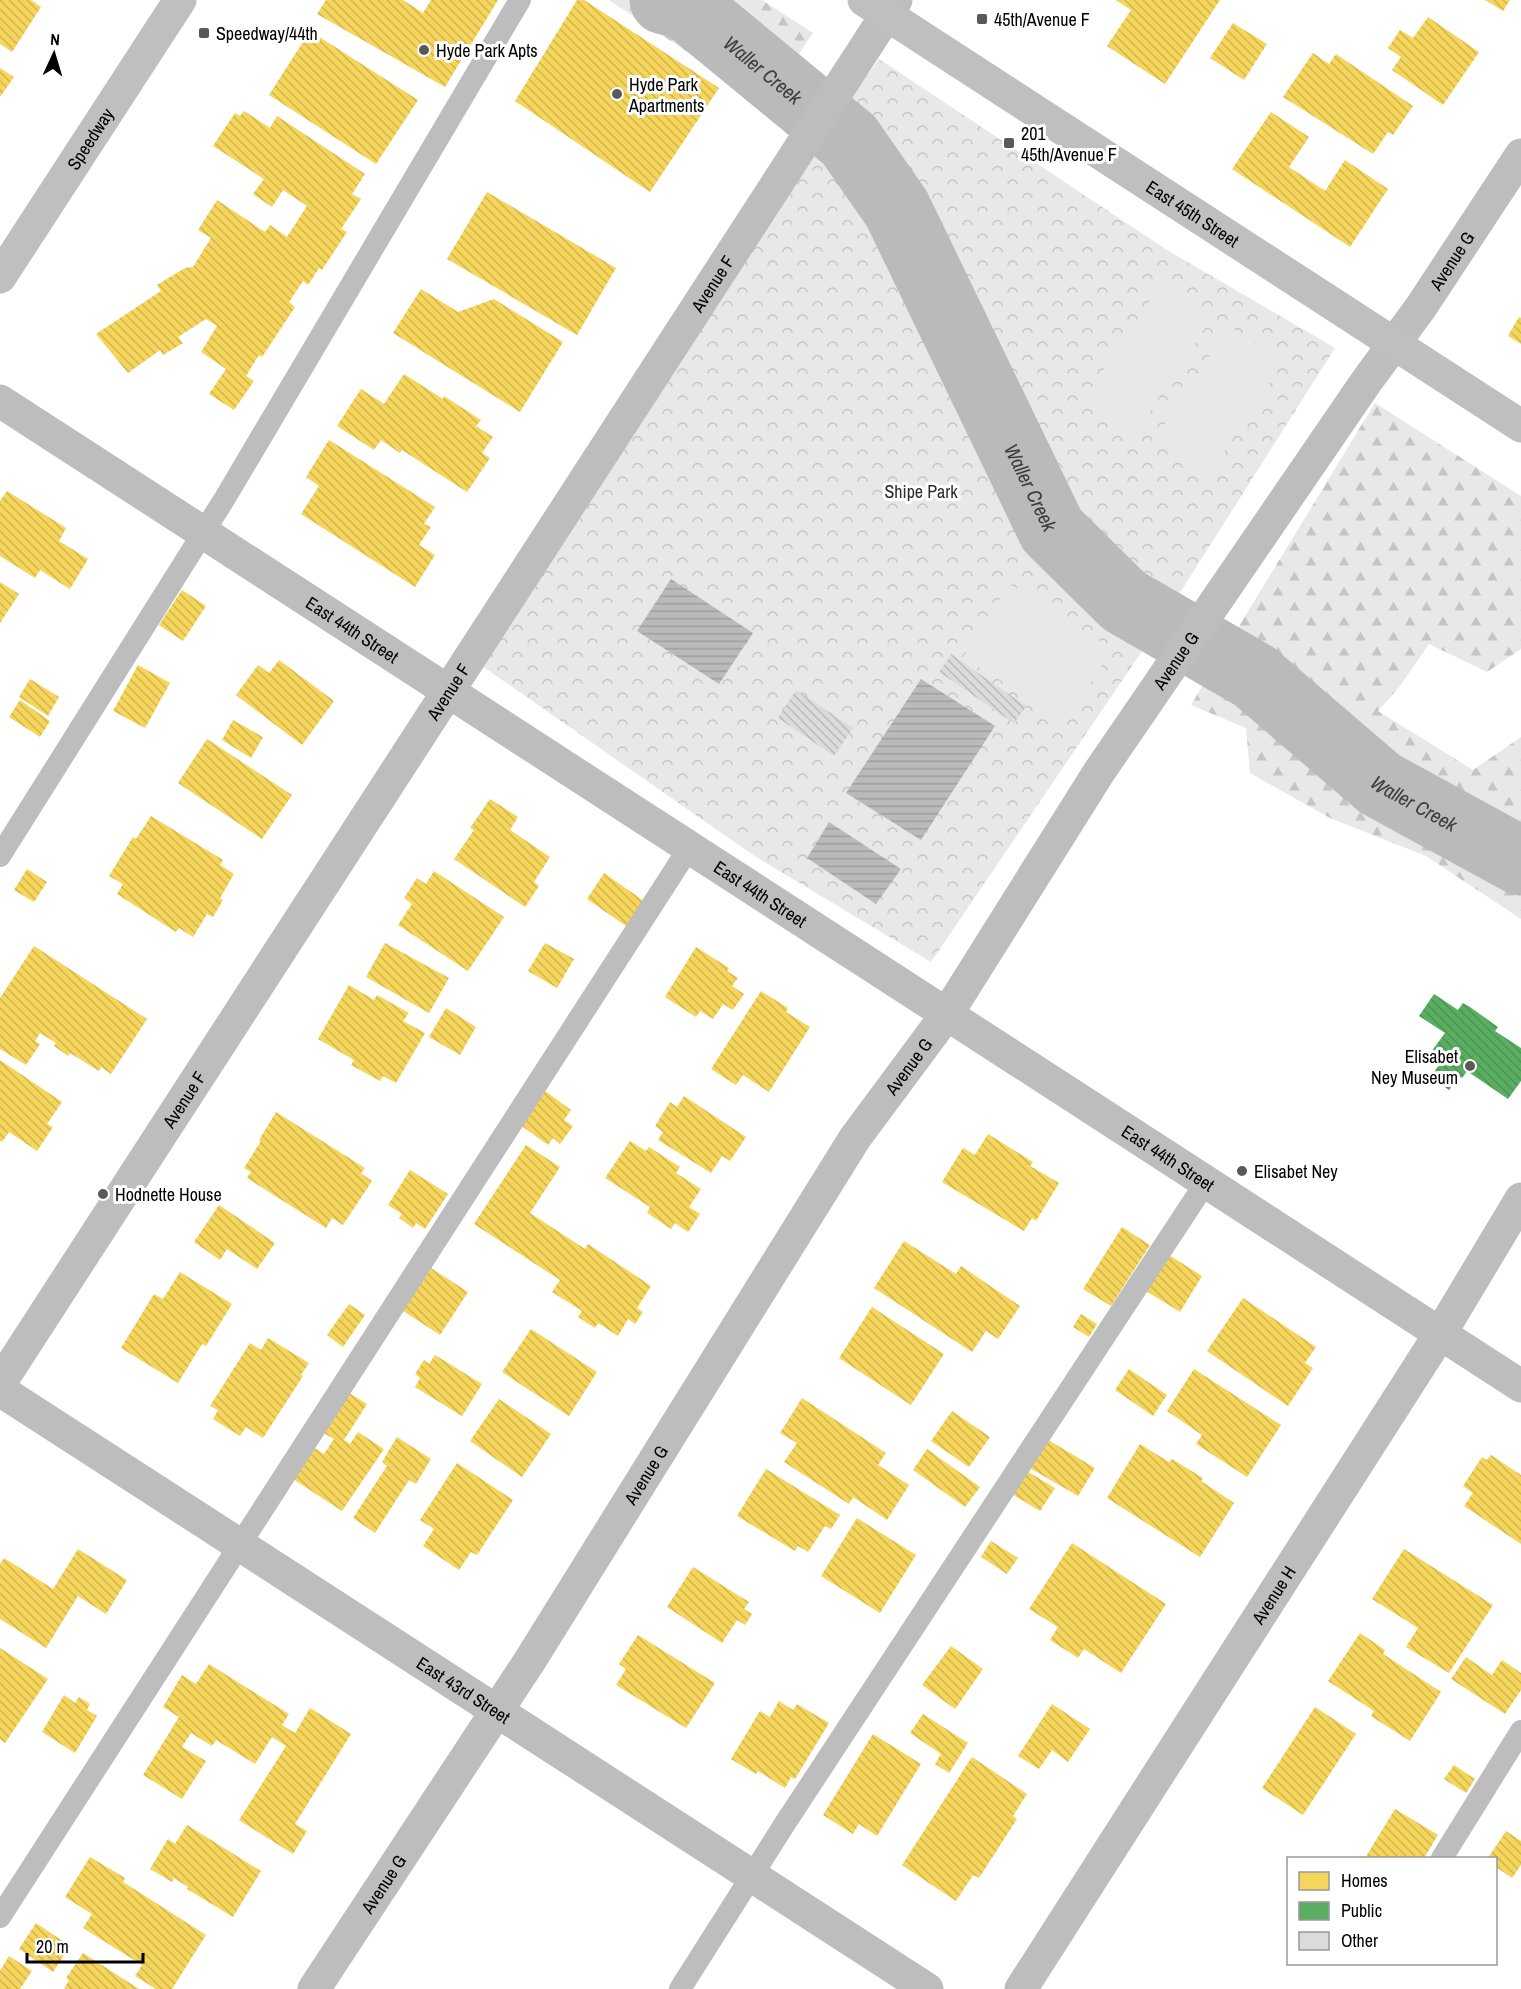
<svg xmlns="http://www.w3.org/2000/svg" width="1521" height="1989" viewBox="0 0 1521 1989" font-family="'Archivo Narrow',sans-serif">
	<defs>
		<pattern id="forest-firs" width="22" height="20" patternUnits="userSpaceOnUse" patternTransform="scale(1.5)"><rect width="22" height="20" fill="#e8e8e8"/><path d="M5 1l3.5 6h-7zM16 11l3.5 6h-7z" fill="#c5c5c5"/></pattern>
		<pattern id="park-crowns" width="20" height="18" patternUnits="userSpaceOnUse" patternTransform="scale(1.5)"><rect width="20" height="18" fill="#e8e8e8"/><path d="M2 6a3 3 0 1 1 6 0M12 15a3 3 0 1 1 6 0" fill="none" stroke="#c5c5c5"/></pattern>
		<pattern id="water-rules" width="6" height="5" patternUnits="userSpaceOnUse" patternTransform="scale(1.5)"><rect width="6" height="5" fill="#bababa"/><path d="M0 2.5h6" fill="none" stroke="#9e9e9e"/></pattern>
		<pattern id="homes-back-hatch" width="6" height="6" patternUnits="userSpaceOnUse" patternTransform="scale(1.5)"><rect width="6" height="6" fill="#f6d55c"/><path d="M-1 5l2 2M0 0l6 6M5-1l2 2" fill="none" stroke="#d1b54e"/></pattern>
		<pattern id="public-back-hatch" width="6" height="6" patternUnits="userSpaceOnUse" patternTransform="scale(1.5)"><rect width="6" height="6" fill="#5aae61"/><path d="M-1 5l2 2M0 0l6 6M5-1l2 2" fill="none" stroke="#4c9452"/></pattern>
		<pattern id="building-back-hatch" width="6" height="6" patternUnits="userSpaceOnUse" patternTransform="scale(1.5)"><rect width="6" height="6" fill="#dbdbdb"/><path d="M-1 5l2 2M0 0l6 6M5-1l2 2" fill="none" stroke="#bababa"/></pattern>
	</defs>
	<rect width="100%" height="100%" fill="#fff"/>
	<g fill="url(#forest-firs)">
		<path d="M609 0H762L813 33 766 104Z"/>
		<path d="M1375 403 1521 496V649L1487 672 1429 644 1400 686 1378 711 1473 770 1521 737V919L1426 856 1330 818 1250 773 1246 728 1191 705Z"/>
	</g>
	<path fill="url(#park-crowns)" d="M879 59 1167 250 1335 348 1157 629 931 962 756 857 482 666 842 110Z"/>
	<g fill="#e8e8e8">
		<path d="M1160 285 1211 319 1136 432 1085 399Z"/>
		<path d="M1229 326 1284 361 1207 478 1153 442Z"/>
		<path d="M1010 584 1112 649 1066 721 963 657Z"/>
	</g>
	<g fill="url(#water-rules)">
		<path d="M671 579 753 633 719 684 637 631Z"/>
		<path d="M921 679 995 726 921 840 846 793Z"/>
		<path d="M829 822 901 869 876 904 807 858Z"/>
	</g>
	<g fill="url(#homes-back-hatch)">
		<path d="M0 0H31L41 7 12 52 0 44Z"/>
		<path d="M326 0H403L423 13 431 0H498L445 87 317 14Z"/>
		<path d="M577 0H584L719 88 650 192 515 101Z"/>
		<path d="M1116 0H1220L1165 84 1107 46 1131 10Z"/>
		<path d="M1485 0H1510L1503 11Z"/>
		<path d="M1428 17 1479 52 1443 105 1392 70 1401 57 1388 48 1400 30 1413 38Z"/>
		<path d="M1233 23 1267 44 1244 80 1210 58Z"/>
		<path d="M310 31 418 100 376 164 269 95Z"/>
		<path d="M1313 53 1329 64 1336 54 1413 106 1393 135 1388 132 1373 154 1283 97Z"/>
		<path d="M0 68 14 77 0 97Z"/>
		<path d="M244 111 270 128 277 116 365 174 352 194 361 199 341 229 347 232 322 270 319 268 308 285 303 281 289 302 295 307 262 357 259 355 246 376 254 381 234 410 209 394 226 369 201 352 217 326 206 319 178 337 183 343 163 355 160 350 128 373 96 334 161 291 157 285 185 268 193 267 211 238 198 230 217 200 265 232 270 225 287 237 307 206 283 190 272 207 253 194 264 179 213 146 235 113 240 116Z"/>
		<path d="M1271 112 1309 137 1289 167 1325 191 1345 160 1388 189 1350 247 1232 169Z"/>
		<path d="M487 192 616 268 577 335 447 259Z"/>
		<path d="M421 289 458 312 494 299 563 342 520 412 393 333Z"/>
		<path d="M1519 317 1521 318V344L1508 336Z"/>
		<path d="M404 374 443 399 444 396 481 420 476 426 493 437 482 453 490 458 467 492 402 450 400 453 381 440 374 450 337 426 361 389 384 404Z"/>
		<path d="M329 440 435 507 424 524 431 527 419 545 435 555 415 587 301 514 319 486 306 477Z"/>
		<path d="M7 491 66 528 59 541 88 559 70 589 40 570 35 578 0 556V501Z"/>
		<path d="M0 582 19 594 0 623Z"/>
		<path d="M182 590 206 606 183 641 159 625Z"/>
		<path d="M279 660 334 701 302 745 236 695 258 665 269 673Z"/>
		<path d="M138 665 170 683 145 728 113 711Z"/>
		<path d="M30 679 59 697 48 716 19 697Z"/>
		<path d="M20 700 50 721 40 737 9 717Z"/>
		<path d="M233 720 263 737 251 758 222 740Z"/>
		<path d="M207 739 292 795 262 839 178 783Z"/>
		<path d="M490 799 518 817 510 830 550 857 534 882 539 886 525 907 454 859 474 830 470 828Z"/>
		<path d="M151 816 223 860 220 865 234 874 220 898 223 900 213 917 207 914 193 937 179 928 176 932 117 894 123 884 109 876 133 837 136 839Z"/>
		<path d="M27 869 47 882 34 902 14 890Z"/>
		<path d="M434 871 504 917 468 971 398 925 412 904 404 898 417 878 426 884Z"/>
		<path d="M604 873 644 901 626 926 587 899Z"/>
		<path d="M385 943 449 978 429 1013 366 977Z"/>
		<path d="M545 943 574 959 557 988 528 971Z"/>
		<path d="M34 946 147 1019 111 1074 101 1067 99 1071 70 1053 68 1056 54 1046 56 1043 40 1033 35 1041 40 1044 26 1065 0 1049V998Z"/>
		<path d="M696 947 729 968 727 971 738 978 732 986 744 994 733 1010 723 1004 713 1019 700 1011 696 1017 665 997Z"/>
		<path d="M349 985 374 1000 377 995 409 1013 403 1021 425 1033 396 1083 383 1076 380 1081 351 1065 354 1060 318 1039Z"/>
		<path d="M761 991 788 1008 786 1012 810 1027 769 1092 743 1075 736 1085 711 1069Z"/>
		<path d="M446 1008 476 1027 460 1055 429 1037Z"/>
		<path d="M0 1060 62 1102 47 1124 53 1127 37 1151 9 1132 2 1142 0 1141Z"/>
		<path d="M544 1090 571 1110 564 1120 573 1126 560 1144 553 1138 548 1145 519 1124Z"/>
		<path d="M684 1096 746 1137 730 1161 722 1156 711 1173 658 1140 663 1132 655 1126 670 1102 677 1107Z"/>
		<path d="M276 1112 365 1168 361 1173 372 1181 343 1225 332 1218 326 1228 247 1178 251 1172 244 1168 261 1141 259 1140Z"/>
		<path d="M988 1134 1033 1162 1030 1166 1059 1183 1036 1221 1032 1218 1024 1231 942 1182 963 1148 975 1155Z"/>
		<path d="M630 1141 646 1151 649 1147 680 1167 676 1173 701 1189 689 1207 700 1214 688 1232 675 1223 671 1229 647 1213 650 1207 605 1178Z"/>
		<path d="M526 1145 560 1167 530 1213 585 1249 588 1244 651 1286 637 1308 643 1312 635 1324 628 1319 618 1336 598 1323 595 1328 578 1317 582 1311 552 1292 560 1280 474 1224Z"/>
		<path d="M410 1170 448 1194 425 1229 416 1223 413 1228 399 1218 402 1214 388 1205Z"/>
		<path d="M219 1205 275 1243 257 1269 227 1249 220 1260 194 1242Z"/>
		<path d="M1122 1227 1150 1245 1111 1306 1083 1289Z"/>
		<path d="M904 1241 956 1274 961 1266 1020 1306 998 1339 986 1331 972 1352 874 1288Z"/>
		<path d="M1169 1255 1202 1276 1180 1312 1146 1291Z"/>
		<path d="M431 1268 468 1292 440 1335 403 1311Z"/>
		<path d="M180 1272 232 1304 206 1346 202 1344 178 1383 121 1348 154 1294 163 1299Z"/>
		<path d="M1243 1298 1316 1347 1305 1363 1313 1368 1288 1406 1207 1351Z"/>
		<path d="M349 1304 365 1315 343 1347 327 1335Z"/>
		<path d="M872 1307 944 1354 911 1405 839 1358Z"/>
		<path d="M1081 1314 1097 1324 1089 1337 1073 1327Z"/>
		<path d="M531 1329 597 1372 569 1416 502 1372Z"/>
		<path d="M268 1338 309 1363 301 1375 303 1376 263 1438 246 1427 240 1436 213 1419 218 1410 210 1406 250 1343 261 1350Z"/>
		<path d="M435 1355 482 1384 462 1416 415 1387 420 1378 415 1374 424 1360 429 1364Z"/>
		<path d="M1129 1369 1167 1395 1153 1416 1115 1390Z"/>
		<path d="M1194 1369 1281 1425 1247 1477 1196 1444 1202 1435 1167 1411Z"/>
		<path d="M346 1391 367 1404 344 1440 350 1444 358 1432 384 1449 342 1511 290 1477 310 1445 324 1454 334 1439 320 1431Z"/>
		<path d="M802 1398 886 1453 878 1465 909 1485 887 1520 853 1497 849 1504 784 1462 797 1443 780 1433Z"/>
		<path d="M499 1399 551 1434 522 1477 470 1441Z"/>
		<path d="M952 1411 990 1437 969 1467 931 1441Z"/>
		<path d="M397 1437 431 1459 416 1484 409 1480 375 1533 353 1518 387 1466 382 1462Z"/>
		<path d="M1045 1438 1095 1468 1078 1496 1028 1467Z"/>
		<path d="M1140 1444 1169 1462 1172 1459 1203 1478 1201 1481 1234 1503 1200 1557 1107 1498Z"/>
		<path d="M927 1449 980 1487 965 1507 913 1470Z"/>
		<path d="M1491 1455 1521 1475V1544L1464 1506 1473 1493 1463 1486 1482 1457 1487 1460Z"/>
		<path d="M457 1463 513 1500 477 1555 471 1552 459 1570 423 1546 434 1529 420 1520Z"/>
		<path d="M766 1469 840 1515 831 1529 825 1526 808 1552 798 1546 795 1551 737 1516Z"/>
		<path d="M1025 1470 1055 1488 1040 1511 1010 1493Z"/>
		<path d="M857 1518 916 1555 880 1613 821 1576Z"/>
		<path d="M991 1541 1018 1558 1007 1574 981 1557Z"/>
		<path d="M1072 1543 1166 1604 1121 1673 1084 1649 1078 1658 1050 1640 1058 1627 1029 1609Z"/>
		<path d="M78 1549 127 1580 106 1614 78 1596 46 1648 0 1619V1564L4 1558 53 1589Z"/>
		<path d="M1404 1549 1493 1605 1449 1673 1406 1647 1418 1628 1372 1599Z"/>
		<path d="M693 1567 749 1602 744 1609 752 1614 745 1625 737 1620 722 1643 667 1607Z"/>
		<path d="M1360 1633 1385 1650 1383 1654 1441 1692 1410 1741 1371 1716 1374 1711 1328 1681Z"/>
		<path d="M638 1635 715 1683 686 1728 616 1685 626 1669 619 1664Z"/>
		<path d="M951 1646 983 1669 955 1709 922 1685Z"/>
		<path d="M0 1648 48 1679 5 1743 0 1739Z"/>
		<path d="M1466 1657 1492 1675 1502 1660 1521 1673V1690L1505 1714 1451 1679Z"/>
		<path d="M209 1664 289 1714 282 1725 295 1733 310 1708 351 1734 295 1824 307 1831 293 1854 239 1820 286 1746 272 1737 255 1764 216 1740 212 1746 191 1733 182 1747 206 1761 182 1799 143 1775 179 1717 163 1707 182 1675 196 1684Z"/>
		<path d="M64 1695 75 1703 79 1697 90 1704 87 1710 97 1716 75 1753 42 1732Z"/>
		<path d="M779 1701 793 1710 797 1704 829 1723 795 1779 791 1777 785 1788 758 1771 756 1774 731 1759 760 1711 770 1717Z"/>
		<path d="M1052 1704 1090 1729 1068 1762 1052 1750 1039 1769 1018 1756Z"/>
		<path d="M1315 1707 1356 1734 1303 1815 1262 1788Z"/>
		<path d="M923 1714 968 1743 949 1773 935 1764 941 1754 910 1733Z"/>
		<path d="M873 1734 921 1764 877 1836 859 1824 853 1834 823 1815Z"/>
		<path d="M972 1757 1027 1794 1013 1816 1017 1819 979 1878 973 1875 956 1901 902 1865Z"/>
		<path d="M1454 1765 1475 1779 1466 1793 1444 1779Z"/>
		<path d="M1395 1809 1438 1835 1424 1858H1365Z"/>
		<path d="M187 1825 261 1871 233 1917 187 1889 188 1887 174 1878 172 1882 150 1869 168 1839 175 1844Z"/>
		<path d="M1506 1831 1521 1841V1865L1512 1878 1496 1867V1858H1488Z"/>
		<path d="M90 1857 125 1878 123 1882 206 1935 172 1989H156L135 1976 142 1965 83 1928 92 1914 65 1897Z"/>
		<path d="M36 1923 70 1946 53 1972 19 1949Z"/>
		<path d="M83 1953 139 1989H64L69 1980 66 1978Z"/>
		<path d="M9 1956 32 1971 20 1989H0V1971Z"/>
	</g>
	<path fill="url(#public-back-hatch)" d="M1434 994 1458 1010 1463 1003 1470 1007 1498 1027 1495 1031 1521 1048V1081L1508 1099 1467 1071 1462 1078 1459 1076 1449 1090 1430 1077 1440 1064 1428 1056 1445 1033 1419 1016Z"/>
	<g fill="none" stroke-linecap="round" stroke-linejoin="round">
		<path stroke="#bababa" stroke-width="69" id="s1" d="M664 0 685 5 849 140 897 209 1052 530 1124 601 1254 676 1380 784 1521 861"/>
	</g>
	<g fill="url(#building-back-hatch)">
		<path d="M951 654 1026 706 1014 723 939 672Z"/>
		<path d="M796 690 853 728 834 756 778 718Z"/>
	</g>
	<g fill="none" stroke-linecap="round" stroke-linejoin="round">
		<g stroke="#bdbdbd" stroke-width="22">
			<path d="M0 856 225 498 520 0"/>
			<path d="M1442 1858 1521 1731"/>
			<path d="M0 1917 689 848"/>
			<path d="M680 1989 784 1825 1206 1182"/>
		</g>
		<g stroke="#bdbdbd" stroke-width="33">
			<path id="s2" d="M0 401 1521 1386"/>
			<path id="s3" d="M0 1383 896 0"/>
			<path id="s4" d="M0 1390 927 1989"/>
			<path id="s5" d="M314 1989 529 1662 855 1138 947 1014 1099 772 1366 382 1421 307 1521 155"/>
			<path id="s6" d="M1021 1989 1440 1334 1521 1199"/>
		</g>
		<g stroke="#bfbfbf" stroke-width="33">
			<path id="s7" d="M864 0 1521 426"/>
			<path id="s8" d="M0 277 180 0"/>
		</g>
	</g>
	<g fill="#595959" stroke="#fff" stroke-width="2">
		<rect x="976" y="13" width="12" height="12" rx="3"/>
		<rect x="198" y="27" width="12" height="12" rx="3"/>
		<circle cx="424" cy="50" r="6"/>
		<circle cx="617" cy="94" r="6"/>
		<rect x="1003" y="137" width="12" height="12" rx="3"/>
		<circle cx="1470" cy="1066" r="6"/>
		<circle cx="1242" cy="1171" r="6"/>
		<circle cx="103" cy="1194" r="6"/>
	</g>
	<g text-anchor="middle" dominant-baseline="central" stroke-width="6" stroke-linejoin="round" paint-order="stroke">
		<g font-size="18" fill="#000" stroke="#fff" text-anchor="start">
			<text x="994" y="19">45th/Avenue F</text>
			<text x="216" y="33">Speedway/44th</text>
			<text x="436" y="50">Hyde Park Apts</text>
			<text x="629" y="84">Hyde Park<tspan x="629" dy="21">Apartments</tspan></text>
			<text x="1021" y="133">201<tspan x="1021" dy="21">45th/Avenue F</tspan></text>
			<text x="1458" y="1056" text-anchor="end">Elisabet<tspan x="1458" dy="21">Ney Museum</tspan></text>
			<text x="1254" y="1171">Elisabet Ney</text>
			<text x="115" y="1194">Hodnette House</text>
		</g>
		<g font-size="18" fill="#000" stroke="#fff">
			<text stroke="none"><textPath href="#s8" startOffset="165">Speedway</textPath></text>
			<text stroke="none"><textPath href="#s7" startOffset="392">East 45th Street</textPath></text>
			<text stroke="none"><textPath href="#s5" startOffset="2070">Avenue G</textPath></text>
			<text stroke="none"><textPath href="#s3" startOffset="1310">Avenue F</textPath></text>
			<text stroke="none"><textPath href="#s2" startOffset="420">East 44th Street</textPath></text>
			<text stroke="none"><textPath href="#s5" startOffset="1584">Avenue G</textPath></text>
			<text stroke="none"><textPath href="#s3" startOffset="824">Avenue F</textPath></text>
			<text stroke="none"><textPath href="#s2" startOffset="906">East 44th Street</textPath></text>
			<text stroke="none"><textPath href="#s5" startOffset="1098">Avenue G</textPath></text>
			<text stroke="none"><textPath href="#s3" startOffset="338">Avenue F</textPath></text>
			<text stroke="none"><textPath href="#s2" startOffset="1392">East 44th Street</textPath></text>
			<text stroke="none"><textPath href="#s5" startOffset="612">Avenue G</textPath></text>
			<text stroke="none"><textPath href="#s6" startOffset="468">Avenue H</textPath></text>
			<text stroke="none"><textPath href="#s4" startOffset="552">East 43rd Street</textPath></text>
			<text stroke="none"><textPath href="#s5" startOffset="126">Avenue G</textPath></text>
		</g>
		<g font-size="18" fill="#2c2c2c" stroke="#fff">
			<text x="921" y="491">Shipe Park</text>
		</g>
		<g font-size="20" font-style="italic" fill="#3d3d3d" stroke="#fff">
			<text stroke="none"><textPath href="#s1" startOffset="123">Waller Creek</textPath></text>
			<text stroke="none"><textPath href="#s1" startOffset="627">Waller Creek</textPath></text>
			<text stroke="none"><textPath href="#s1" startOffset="1131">Waller Creek</textPath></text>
		</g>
	</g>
	<rect x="1287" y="1857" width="210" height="108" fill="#ffffff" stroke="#999999" stroke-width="1.5"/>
	<rect x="1299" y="1872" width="30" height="18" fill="#f6d55c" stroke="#999999" stroke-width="1.5"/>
	<text x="1341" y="1887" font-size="18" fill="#000000">Homes</text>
	<rect x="1299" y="1902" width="30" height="18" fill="#5aae61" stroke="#999999" stroke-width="1.5"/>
	<text x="1341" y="1917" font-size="18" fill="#000000">Public</text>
	<rect x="1299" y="1932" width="30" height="18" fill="#dbdbdb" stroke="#999999" stroke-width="1.5"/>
	<text x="1341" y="1947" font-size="18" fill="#000000">Other</text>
	<g transform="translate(54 54) rotate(4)" stroke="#ffffff" stroke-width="4.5" paint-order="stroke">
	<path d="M0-4.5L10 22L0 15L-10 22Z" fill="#000000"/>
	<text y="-9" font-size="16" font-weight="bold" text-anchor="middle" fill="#000000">N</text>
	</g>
	<path d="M27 1953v9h116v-9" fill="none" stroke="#000000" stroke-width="3"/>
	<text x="36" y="1953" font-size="18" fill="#000000" stroke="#ffffff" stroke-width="4.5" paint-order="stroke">20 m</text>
</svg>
